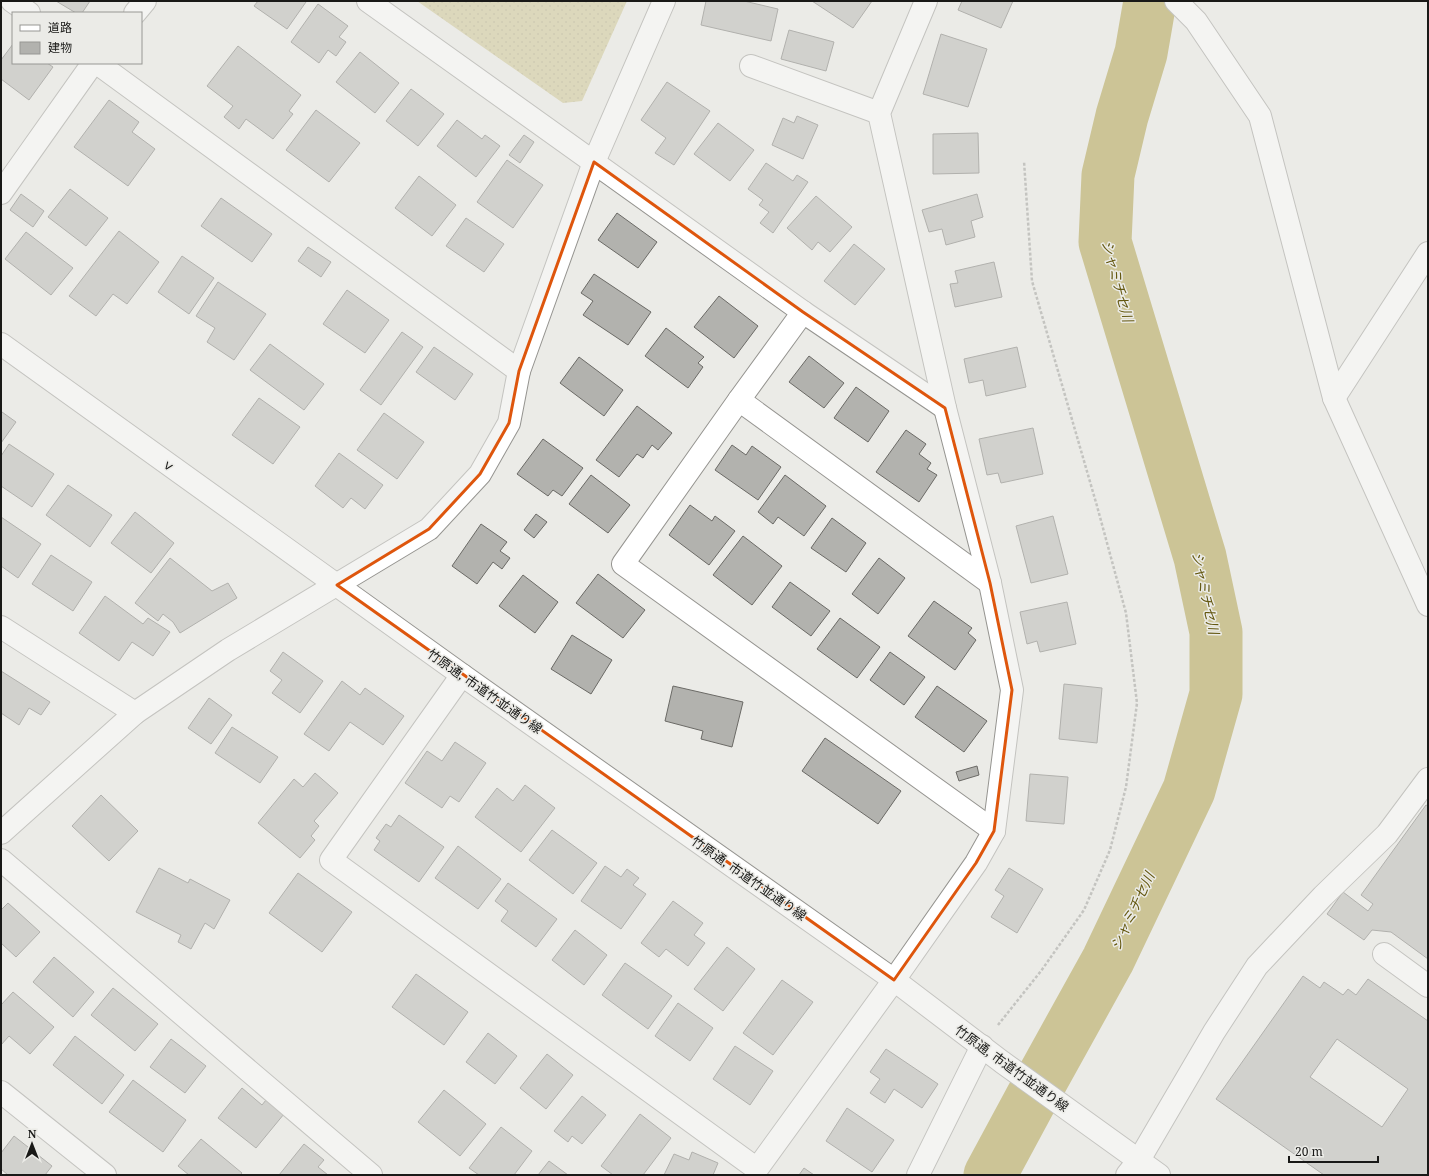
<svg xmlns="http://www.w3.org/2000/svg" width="1429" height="1176" viewBox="0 0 1429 1176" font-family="'Noto Serif','Noto Sans JP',serif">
	<defs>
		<pattern id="grass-dots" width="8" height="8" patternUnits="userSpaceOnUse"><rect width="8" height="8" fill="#cac087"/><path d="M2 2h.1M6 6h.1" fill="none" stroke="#ada474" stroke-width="1.8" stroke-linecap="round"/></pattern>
	</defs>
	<rect width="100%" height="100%" fill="#ebebe7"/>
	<path fill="url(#grass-dots)" d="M417 1H627L582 101 563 103Z"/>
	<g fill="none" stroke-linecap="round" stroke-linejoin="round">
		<path stroke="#a69534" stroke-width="53" d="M990 1175 1031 1099 1108 960 1189 790 1216 694V632L1200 557 1105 242 1108 175 1122 116 1141 53 1150 1"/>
	</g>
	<g fill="#b2b2ae" stroke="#6b6a66" fill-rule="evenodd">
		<path d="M56 1H90L82 13H76Z"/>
		<path d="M258 1H305L306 2 287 29 254 6Z"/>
		<path d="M706 1H744L778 9 771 41 701 25Z"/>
		<path d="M812 1H872L853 28Z"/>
		<path d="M962 1H1013L1001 28 958 10Z"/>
		<path d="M318 4 348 26 339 37 346 42 336 56 328 50 319 63 291 42Z"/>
		<path d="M789 30 834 42 826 71 781 59Z"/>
		<path d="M941 34 987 49 968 107 923 94Z"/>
		<path d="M13 44V63H47L53 67 29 100 1 79V60Z"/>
		<path d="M238 46 301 95 289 111 293 114 273 139 246 119 239 129 224 117 233 106 207 86Z"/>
		<path d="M360 52 399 83 375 113 336 82Z"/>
		<path d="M667 82 710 111 674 165 655 153 666 138 641 120Z"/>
		<path d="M411 89 444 114 418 146 386 121Z"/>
		<path d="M109 100 139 122 132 132 155 149 128 186 74 147Z"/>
		<path d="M316 110 360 143 329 182 286 150Z"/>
		<path d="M797 116 818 125 803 159 772 145 783 118 794 123Z"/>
		<path d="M457 120 482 139 485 135 500 146 476 177 437 146Z"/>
		<path d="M718 123 754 150 730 181 694 154Z"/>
		<path d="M978 133 979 173 933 174V134Z"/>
		<path d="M524 135 534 142 520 163 509 155Z"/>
		<path d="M507 160 543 185 513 228 477 202Z"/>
		<path d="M766 163 793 181 797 175 808 182 773 233 760 223 769 212 759 205 763 200 748 189Z"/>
		<path d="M419 176 456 205 432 236 395 208Z"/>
		<path d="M70 189 108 218 86 246 48 217Z"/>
		<path d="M21 194 44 211 33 227 10 210Z"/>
		<path d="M977 194 983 217 971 221 975 237 946 245 942 229 929 232 922 210Z"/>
		<path d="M816 196 852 227 830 252 818 242 812 250 787 228Z"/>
		<path d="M221 198 272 234 252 262 201 226Z"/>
		<path d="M617 213 657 242 638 268 598 240Z"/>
		<path d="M466 218 504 244 484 272 446 246Z"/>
		<path d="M119 231 159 262 127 304 113 294 96 316 69 296Z"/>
		<path d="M26 232 73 268 51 295 5 259Z"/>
		<path d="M854 244 885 269 855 305 824 281Z"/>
		<path d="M308 247 331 262 321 277 298 261Z"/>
		<path d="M182 256 214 278 189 314 158 292Z"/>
		<path d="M994 262 1002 297 955 307 950 284 958 283 955 271Z"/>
		<path d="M594 274 651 312 628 345 583 315 593 301 581 293Z"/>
		<path d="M218 282 266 314 234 360 207 342 215 328 196 316Z"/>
		<path d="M347 290 389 320 365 353 323 324Z"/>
		<path d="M719 296 758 326 734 358 694 327Z"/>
		<path d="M666 328 704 357 698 363 703 367 688 388 645 356Z"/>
		<path d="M402 332 423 347 381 405 360 390Z"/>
		<path d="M270 344 324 384 304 410 250 370Z"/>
		<path d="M434 347 473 374 455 400 416 372Z"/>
		<path d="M1017 347 1026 387 986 396 983 380 969 383 964 359Z"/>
		<path d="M809 356 844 383 824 408 789 382Z"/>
		<path d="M579 357 623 390 604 416 560 383Z"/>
		<path d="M856 387 889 411 868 442 834 418Z"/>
		<path d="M259 398 300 427 273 464 232 435Z"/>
		<path d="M637 406 672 433 658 450 652 445 643 458 637 454 619 477 596 460Z"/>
		<path d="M2 412 16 422 1 443V413Z"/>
		<path d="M384 413 424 442 397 479 357 450Z"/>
		<path d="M1033 428 1043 474 1001 483 998 473 987 475 979 439Z"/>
		<path d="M906 430 926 444 919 454 931 463 927 469 937 475 919 502 876 472Z"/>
		<path d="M543 439 583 468 562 496 553 490 548 496 517 474Z"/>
		<path d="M9 444 54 474 32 507 1 486V456Z"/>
		<path d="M732 445 746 455 752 446 781 467 758 500 715 470Z"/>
		<path d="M339 453 383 485 365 509 351 498 343 508 315 486Z"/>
		<path d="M591 475 630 505 608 533 569 504Z"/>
		<path d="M785 475 826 506 804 536 778 517 773 524 758 512Z"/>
		<path d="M68 485 112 515 90 547 46 515Z"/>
		<path d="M690 505 712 521 715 516 735 531 709 565 669 535Z"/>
		<path d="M135 512 174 543 151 573 111 543Z"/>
		<path d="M536 514 547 522 534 538 524 530Z"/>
		<path d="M1053 516 1068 574 1031 583 1016 526Z"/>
		<path d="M1 517 41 544 18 578 1 566Z"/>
		<path d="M832 518 866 543 846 572 811 548Z"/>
		<path d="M481 524 507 542 500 551 510 558 502 569 493 562 477 584 452 566Z"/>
		<path d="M743 536 782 566 752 605 713 575Z"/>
		<path d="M51 555 92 582 73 611 32 584Z"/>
		<path d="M170 558 212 591 228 583 237 598 180 633 173 622 163 614 158 621 135 603Z"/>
		<path d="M879 558 905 578 878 614 852 594Z"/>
		<path d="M598 574 645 610 623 638 576 603Z"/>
		<path d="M523 575 558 602 535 633 499 606Z"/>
		<path d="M790 582 830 611 811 636 772 607Z"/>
		<path d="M105 596 143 624 148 618 170 632 153 656 132 642 119 661 79 633Z"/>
		<path d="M934 601 972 628 968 633 976 640 955 670 908 636Z"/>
		<path d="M1067 602 1076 644 1040 652 1037 641 1027 644 1020 612Z"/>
		<path d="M840 618 880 647 857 678 817 649Z"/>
		<path d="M572 635 612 660 591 694 551 669Z"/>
		<path d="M283 652 323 681 300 713 272 693 282 680 270 671Z"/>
		<path d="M890 652 925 677 904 705 870 680Z"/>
		<path d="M1 671 50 702 41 715 29 708 19 725 1 713Z"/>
		<path d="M342 681 360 695 365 688 404 716 383 745 350 722 329 751 304 734Z"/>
		<path d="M1064 684 1102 688 1097 743 1059 739Z"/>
		<path d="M673 686 743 702 732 747 701 739 703 731 665 721Z"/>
		<path d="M937 686 987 721 964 752 915 717Z"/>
		<path d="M209 698 232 715 211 744 188 728Z"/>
		<path d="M232 727 278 757 260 783 215 753Z"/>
		<path d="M825 738 901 791 878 824 802 771Z"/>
		<path d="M455 742 486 763 459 802 450 796 442 808 405 783 427 751 442 761Z"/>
		<path d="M977 766 979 775 959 781 956 772Z"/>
		<path d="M315 773 338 793 314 821 319 826 311 836 315 840 300 858 258 823 294 779 303 787Z"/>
		<path d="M1030 774 1068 777 1064 824 1026 821Z"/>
		<path d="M525 785 555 808 521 852 475 817 497 788 513 801Z"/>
		<path d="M101 795 138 831 109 861 72 826Z"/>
		<path d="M1426 805 1428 806V959L1391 932 1372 930 1364 940 1327 914 1343 892 1368 911 1373 904 1361 895Z"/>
		<path d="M399 815 444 847 419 882 374 850 380 841 376 838 386 824 391 827Z"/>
		<path d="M552 830 597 863 573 894 529 860Z"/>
		<path d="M458 846 501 879 478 909 435 878Z"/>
		<path d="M605 866 621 877 627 869 639 878 633 885 646 894 621 929 581 901Z"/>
		<path d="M159 868 188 883 190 879 230 900 214 929 205 923 191 949 178 942 181 935 136 912Z"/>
		<path d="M1009 868 1043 889 1017 933 991 917 1004 896 995 890Z"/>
		<path d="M298 873 352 912 322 952 269 913Z"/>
		<path d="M508 883 557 919 536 947 501 921 508 911 495 901Z"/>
		<path d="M673 901 703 923 694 935 705 943 688 966 666 949 659 957 641 943Z"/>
		<path d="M8 903 40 932 16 957 1 943V910Z"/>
		<path d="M575 930 607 955 584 985 552 960Z"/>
		<path d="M727 947 755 969 723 1011 694 989Z"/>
		<path d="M54 957 94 992 73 1017 33 982Z"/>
		<path d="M625 963 672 996 648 1029 602 995Z"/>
		<path d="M416 974 468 1012 444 1045 392 1007Z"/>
		<path d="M1303 976 1320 988 1324 982 1343 995 1348 989 1356 995 1368 979 1428 1021V1175H1324L1216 1099ZM1337 1039 1408 1089 1382 1127 1310 1077Z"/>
		<path d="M782 980 813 1002 773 1055 743 1033Z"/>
		<path d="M113 988 158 1024 135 1051 91 1015Z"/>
		<path d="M13 992 54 1027 30 1054 9 1036 1 1045V1005Z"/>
		<path d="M678 1003 713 1028 690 1061 655 1036Z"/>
		<path d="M488 1033 517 1056 495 1084 466 1062Z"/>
		<path d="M75 1036 124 1075 102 1104 53 1065Z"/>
		<path d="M171 1039 206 1066 185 1093 150 1067Z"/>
		<path d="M735 1046 773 1071 750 1105 713 1079Z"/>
		<path d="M886 1049 938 1084 922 1108 894 1089 885 1103 870 1093 880 1079 870 1072Z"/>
		<path d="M547 1054 573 1075 546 1109 520 1088Z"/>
		<path d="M133 1080 186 1120 163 1152 109 1112Z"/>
		<path d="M242 1088 262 1105 266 1100 284 1114 256 1148 218 1118Z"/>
		<path d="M444 1090 486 1124 460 1156 418 1122Z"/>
		<path d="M582 1096 606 1115 582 1144 572 1136 568 1142 554 1131Z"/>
		<path d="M847 1108 894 1140 872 1172 826 1141Z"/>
		<path d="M640 1114 671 1138 643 1175H613L601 1166Z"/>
		<path d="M501 1127 532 1151 514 1175H479L469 1168Z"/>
		<path d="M14 1136 52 1166 45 1175H8L1 1169V1153Z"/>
		<path d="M201 1139 242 1173 240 1175H189L178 1166Z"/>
		<path d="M304 1144 324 1160 318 1167 328 1175H279Z"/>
		<path d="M692 1152 718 1163 713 1175H664L674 1154 689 1160Z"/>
		<path d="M549 1161 568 1175H538Z"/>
		<path d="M804 1168 814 1175H799Z"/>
	</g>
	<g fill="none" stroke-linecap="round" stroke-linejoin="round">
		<defs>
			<g id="minor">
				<path d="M12 1 29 13"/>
				<path d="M368 1 803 312 945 408"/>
				<path d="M1176 1 1196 21 1260 116 1334 398 1428 605"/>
				<path d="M135 13 145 1"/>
				<path d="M97 63 519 371"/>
				<path d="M751 66 879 113"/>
				<path d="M1 193 93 63"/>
				<path d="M803 312 739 400 623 564 994 831"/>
				<path d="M1 344 462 675 894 980 1002 1062 1159 1175"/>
				<path d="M1334 398 1428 253"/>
				<path d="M739 400 990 583"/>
				<path d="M1 627 135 713"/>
				<path d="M462 675 331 860 757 1169 894 980 976 863 994 831 1012 690 990 583 945 408 879 113 926 1"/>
				<path d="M1 833 135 713 228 650 429 529 480 474 509 423 519 371 594 162 664 1"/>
				<path d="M1 860 371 1175"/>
				<path d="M1384 954 1428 986"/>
				<path d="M1 1092 105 1175"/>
				<path d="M918 1175 982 1046"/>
				<path d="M1127 1175 1139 1160 1214 1032 1257 966 1323 896 1387 834 1428 779"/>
			</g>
		</defs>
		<use href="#minor" stroke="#959490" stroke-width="24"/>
		<path stroke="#949491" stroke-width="2.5" stroke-dasharray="3 2" stroke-linecap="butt" d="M998 1025 1041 971 1084 910 1110 850 1126 787 1137 703 1126 613 1097 506 1032 281 1024 161"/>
		<use href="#minor" stroke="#fff" stroke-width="22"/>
	</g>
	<path d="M0 0H1429V1176H0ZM594 162 803 312 945 408 990 583 1012 690 994 831 976 863 894 980 337 585 429 529 480 474 509 423 519 371Z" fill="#ebebe7" fill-opacity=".55" fill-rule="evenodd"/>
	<path fill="none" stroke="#de560d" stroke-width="3" stroke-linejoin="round" d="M594 162 803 312 945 408 990 583 1012 690 994 831 976 863 894 980 337 585 429 529 480 474 509 423 519 371Z"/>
	<g text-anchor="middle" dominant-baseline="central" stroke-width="3" stroke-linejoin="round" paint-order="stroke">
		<g font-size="13" fill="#191917" stroke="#ebebe7">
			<text transform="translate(169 465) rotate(36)">ｖ</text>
			<text transform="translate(485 691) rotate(35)">竹原通, 市道竹並通り線</text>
			<text transform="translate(749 878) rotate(35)">竹原通, 市道竹並通り線</text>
			<text transform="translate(1012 1068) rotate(36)">竹原通, 市道竹並通り線</text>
		</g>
		<g font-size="14" font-style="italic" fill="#645810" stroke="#ebebe7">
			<text transform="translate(1118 281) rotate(75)">シャミチセ川</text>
			<text transform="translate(1206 593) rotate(78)">シャミチセ川</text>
			<text transform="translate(1132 911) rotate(-65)">シャミチセ川</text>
		</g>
	</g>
	<rect width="1429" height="1176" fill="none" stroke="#191917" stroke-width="4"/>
	<rect x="12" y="12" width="130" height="52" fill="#ebebe7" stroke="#979794"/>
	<rect x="20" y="25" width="20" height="6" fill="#ffffff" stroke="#979794"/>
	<text x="48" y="32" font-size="12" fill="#191917">道路</text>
	<rect x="20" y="42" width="20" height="12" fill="#b2b2ae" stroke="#979794"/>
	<text x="48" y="52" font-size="12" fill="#191917">建物</text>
	<g transform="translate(32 1144)" stroke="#ebebe7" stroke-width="3" paint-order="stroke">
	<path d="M0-3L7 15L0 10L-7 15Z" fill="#191917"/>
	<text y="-6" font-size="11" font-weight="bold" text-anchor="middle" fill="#191917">N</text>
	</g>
	<path d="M1289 1156v6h89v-6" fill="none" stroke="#191917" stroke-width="2"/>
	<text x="1295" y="1156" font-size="12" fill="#191917" stroke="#ebebe7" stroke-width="3" paint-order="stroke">20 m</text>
</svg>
